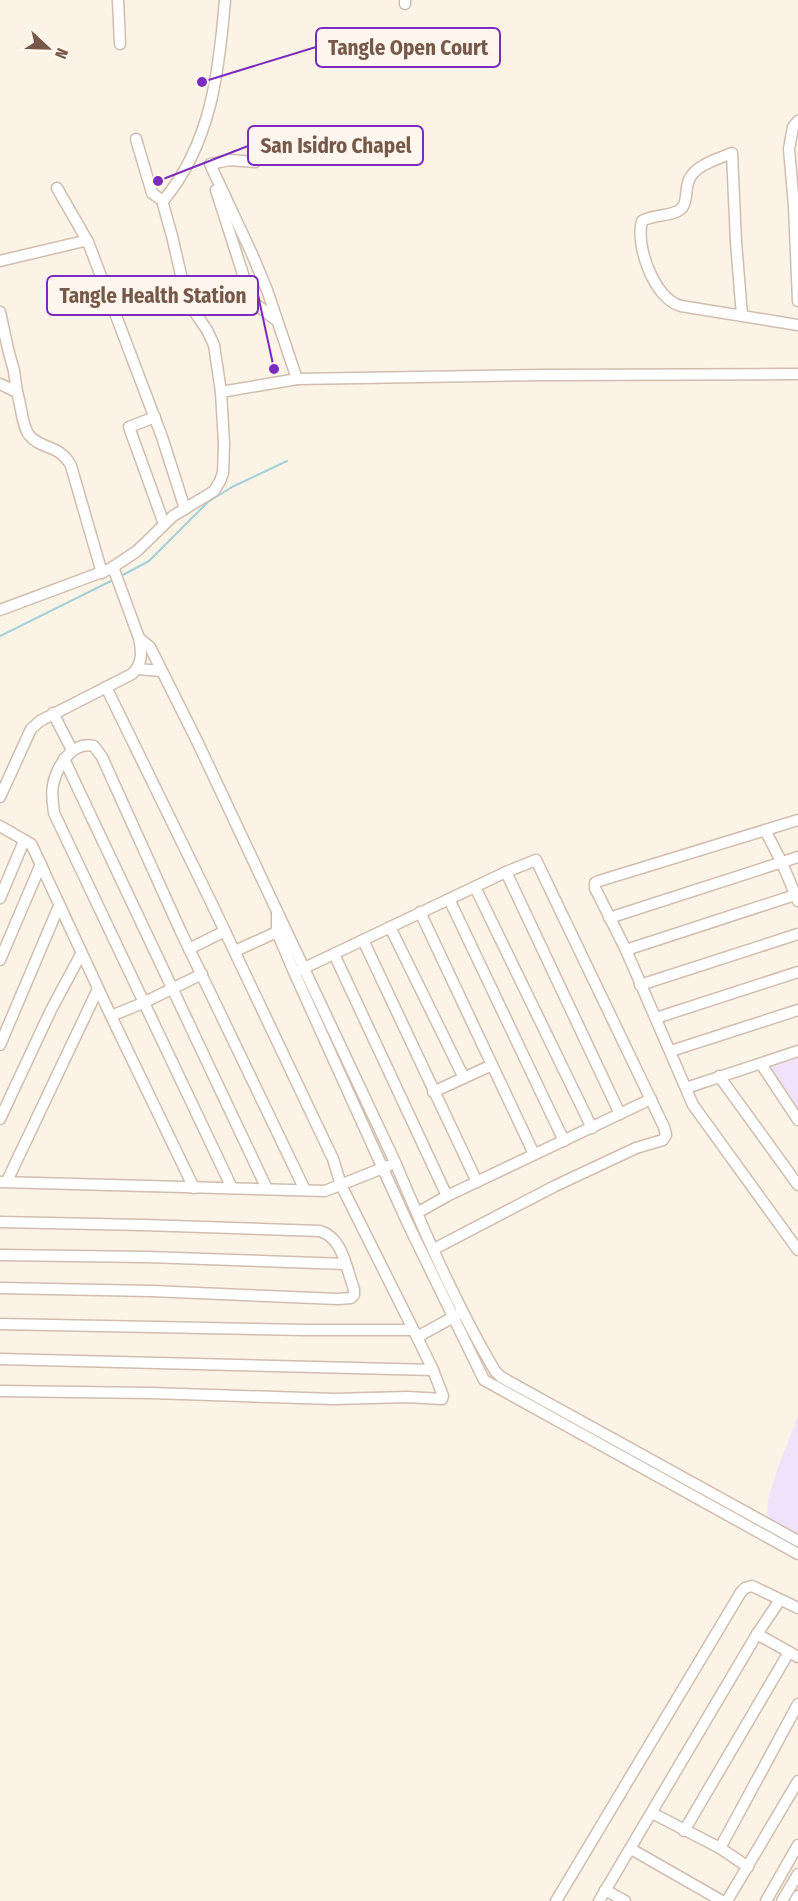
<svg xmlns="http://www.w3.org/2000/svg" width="798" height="1901" viewBox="0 0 798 1901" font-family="'Fira Sans Condensed',sans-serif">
	<rect width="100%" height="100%" fill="#fcf3e7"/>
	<g fill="#f0e3f9">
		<path d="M798 1056V1115L767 1067Z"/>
		<path d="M798 1416V1535L767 1519 768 1499 778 1467Z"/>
	</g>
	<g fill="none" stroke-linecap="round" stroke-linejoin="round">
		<g stroke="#a1d1d8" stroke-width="2">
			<path d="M121 576 149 561 208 502 232 487 287 461"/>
			<path d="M0 636 113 580"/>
		</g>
		<defs>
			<g id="minor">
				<path d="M118 0 120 44"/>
				<path d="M405 0V4"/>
				<path d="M798 121 793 127 789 149 794 206 798 301"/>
				<path d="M136 139 152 193 163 201"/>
				<path d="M255 162 230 160 210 164 252 254 267 290 297 379"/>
				<path d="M57 188 88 242 162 437 185 509"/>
				<path d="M216 190 249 293 257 305 276 320"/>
				<path d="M0 261 84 241 88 242"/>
				<path d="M0 312 8 349 14 371 17 392"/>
				<path d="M742 316 736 242 732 153C718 159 695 165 689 180 685 188 688 201 682 208 673 217 653 214 642 221 635 245 654 299 681 306 720 312 759 319 798 325"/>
				<path d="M0 384 17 392C21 404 22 426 29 435 41 450 60 444 71 466L102 573"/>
				<path d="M221 392 297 379 546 375 798 374"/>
				<path d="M155 417 129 427 164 524"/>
				<path d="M0 610 110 569 137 551 173 516 214 491 220 481 223 473 224 444 221 392 214 345 207 330 187 301 172 236 163 204V201C211 144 219 72 225 0"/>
				<path d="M139 638 150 647 197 741 395 1162C425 1233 456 1305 495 1371L501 1377 798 1541"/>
				<path d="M138 669 161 671"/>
				<path d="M53 713 72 750"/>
				<path d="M64 759 267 1189"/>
				<path d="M0 797 31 729 40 721 132 674C143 664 142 651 139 638L113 567"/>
				<path d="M798 820 599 881 595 883V888L626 950 693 1105 798 1250"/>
				<path d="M0 826 31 844 35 852 111 1016 194 1188"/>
				<path d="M765 830 782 863 798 901"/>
				<path d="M506 872 620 1114"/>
				<path d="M475 887 592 1128"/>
				<path d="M0 898 24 841"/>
				<path d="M449 899 564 1141"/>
				<path d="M277 912V932L294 972 408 1224 484 1380 798 1554"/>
				<path d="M420 912 534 1154"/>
				<path d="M609 918 798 857"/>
				<path d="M390 927 464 1078"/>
				<path d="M363 940 477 1182"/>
				<path d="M189 949 225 931"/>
				<path d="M626 950 795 895"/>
				<path d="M235 951 277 932"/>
				<path d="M334 954 447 1196"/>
				<path d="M0 960 41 864"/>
				<path d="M298 971 506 872 536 860 664 1127 666 1135 663 1140 636 1148 555 1186 434 1249"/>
				<path d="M640 985 798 934"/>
				<path d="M111 1016 143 1003 202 974"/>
				<path d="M656 1018 798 972"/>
				<path d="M0 1045 59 906"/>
				<path d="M671 1051 798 1010"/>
				<path d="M761 1064 798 1120"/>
				<path d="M719 1076 798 1185"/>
				<path d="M686 1088 798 1051"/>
				<path d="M433 1092 492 1065"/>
				<path d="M0 1119 51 1010 81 954"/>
				<path d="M7 1181 98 989"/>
				<path d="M0 1182 325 1191 388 1166"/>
				<path d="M232 1188 54 813C53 804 51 794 53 785 57 766 72 741 94 746L102 757 181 932 305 1190"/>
				<path d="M417 1213 447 1196 651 1099"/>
				<path d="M0 1222 143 1225 320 1231C343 1238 346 1268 354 1289V1295L351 1298 338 1299 151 1291 0 1288"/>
				<path d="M0 1255 147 1257 345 1264"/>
				<path d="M0 1324 306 1330H413"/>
				<path d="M417 1337 459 1314"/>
				<path d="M0 1359 433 1370"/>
				<path d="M0 1391 151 1393 334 1399 407 1397 442 1399 443 1396 433 1370 417 1337 341 1185 333 1159 211 902 106 687"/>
				<path d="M757 1634 798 1657"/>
				<path d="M652 1813 720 1848 748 1867"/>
				<path d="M684 1831 789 1652"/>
				<path d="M720 1848 798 1704"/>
				<path d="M631 1849 722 1901"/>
				<path d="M605 1890 625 1901"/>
				<path d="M556 1901 741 1592 745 1588 752 1586 798 1608"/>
				<path d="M599 1901 757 1634 780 1600"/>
				<path d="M727 1901 798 1781"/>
				<path d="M766 1901 798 1845"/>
				<path d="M782 1901 798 1874"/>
				<path d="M795 1901 798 1896"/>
			</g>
		</defs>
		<use href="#minor" stroke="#d0bdaf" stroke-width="13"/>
		<use href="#minor" stroke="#fff" stroke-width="10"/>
	</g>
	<path fill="none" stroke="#7b2cbf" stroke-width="2" d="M202 82L316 47M158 181L248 146M274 369L258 295"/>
	<g fill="#7b2cbf" stroke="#fff7ed" stroke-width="2">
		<circle cx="202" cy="82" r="6"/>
		<circle cx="158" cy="181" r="6"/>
		<circle cx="274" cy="369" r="6"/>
	</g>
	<g fill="#fff7ed" stroke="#7b2cbf" stroke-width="2">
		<rect x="316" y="28" width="184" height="39" rx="6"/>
		<rect x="248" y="126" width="175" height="39" rx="6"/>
		<rect x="47" y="276" width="211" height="39" rx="6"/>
	</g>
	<g font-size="21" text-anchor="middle" font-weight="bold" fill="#76594b">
		<text x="408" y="55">Tangle Open Court</text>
		<text x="336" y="153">San Isidro Chapel</text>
		<text x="153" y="303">Tangle Health Station</text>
	</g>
	<g transform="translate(48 48) rotate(112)" stroke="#fff7ed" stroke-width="4.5" paint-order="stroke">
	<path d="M0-4.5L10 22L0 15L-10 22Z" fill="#76594b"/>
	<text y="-9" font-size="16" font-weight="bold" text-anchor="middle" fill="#76594b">N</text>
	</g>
</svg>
